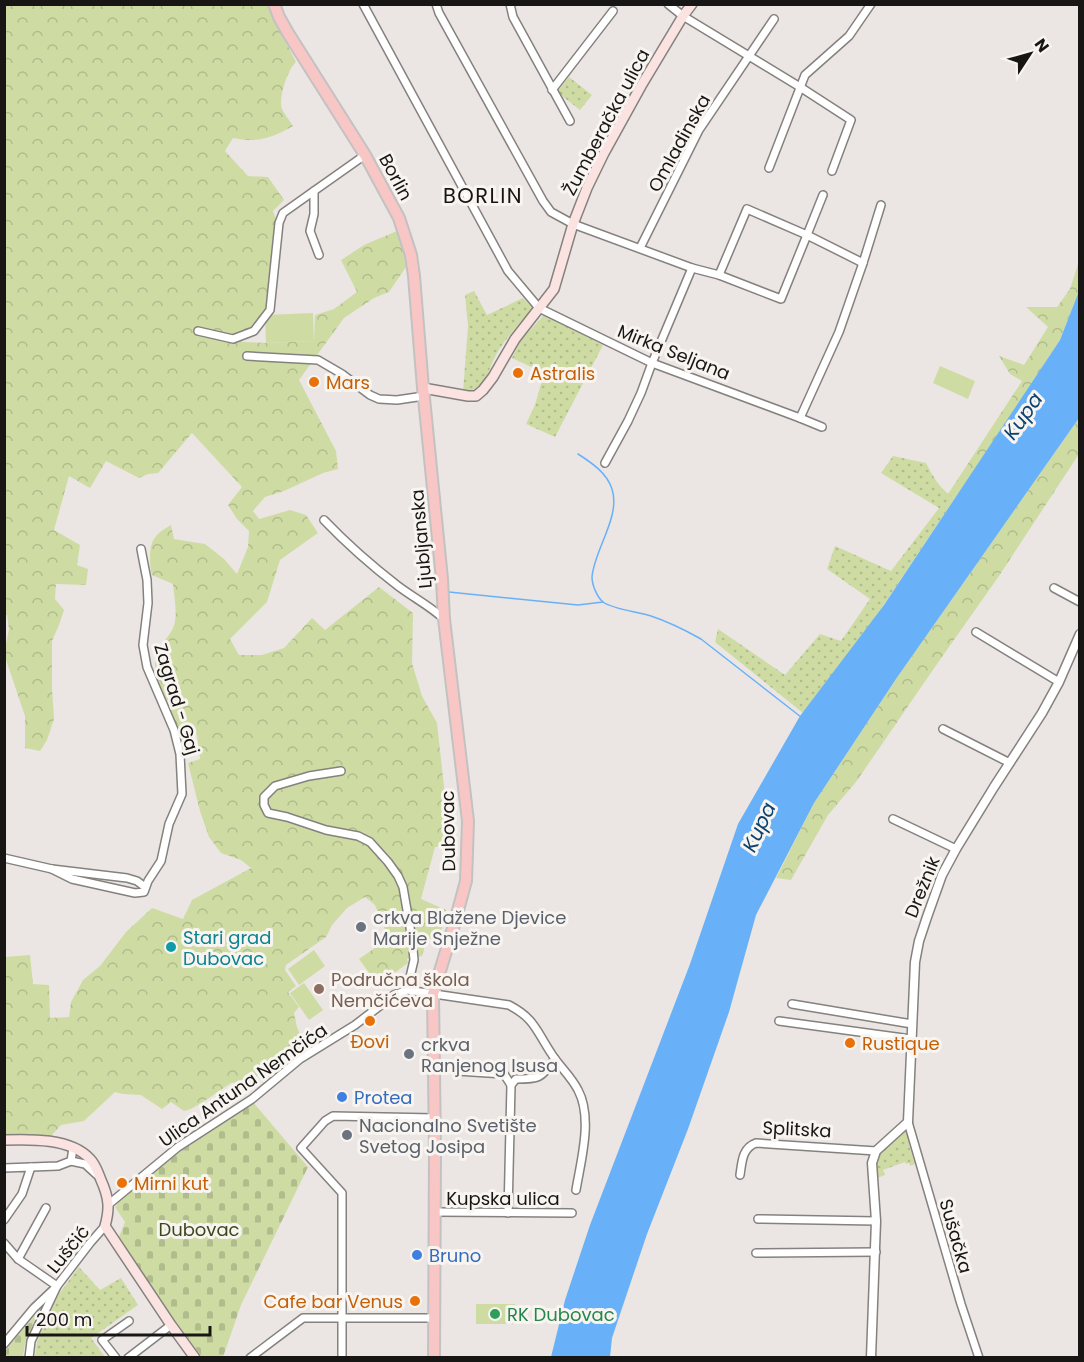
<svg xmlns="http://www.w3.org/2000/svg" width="1084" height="1362" viewBox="0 0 1084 1362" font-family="Poppins,sans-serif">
	<defs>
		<pattern id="grass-dots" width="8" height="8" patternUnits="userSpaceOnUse" patternTransform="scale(1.5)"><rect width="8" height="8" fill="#cedca4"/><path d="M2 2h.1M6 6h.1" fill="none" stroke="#b0bc8c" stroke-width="1.8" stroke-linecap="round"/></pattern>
		<pattern id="forest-crowns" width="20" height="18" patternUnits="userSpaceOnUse" patternTransform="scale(1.5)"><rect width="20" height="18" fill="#cedca4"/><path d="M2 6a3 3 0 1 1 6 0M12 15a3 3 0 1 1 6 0" fill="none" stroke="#b0bc8c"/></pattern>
		<pattern id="cemetery-stones" width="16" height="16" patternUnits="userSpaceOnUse" patternTransform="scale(1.5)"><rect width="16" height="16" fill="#cedca4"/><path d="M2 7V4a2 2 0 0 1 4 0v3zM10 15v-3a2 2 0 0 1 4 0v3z" fill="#b0bc8c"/></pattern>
	</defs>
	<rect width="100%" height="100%" fill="#ebe6e3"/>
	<g fill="url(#grass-dots)">
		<path d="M569 77 592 95 580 110 557 92Z"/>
		<path d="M474 291 487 315 523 298 533 308C520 323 504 339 495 357 487 372 488 382 473 393L463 392 468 326 465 295Z"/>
		<path d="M544 315 603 345 555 437 526 424 535 405 544 373 512 358 521 340Z"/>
		<path d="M893 456 926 463C934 478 940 490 955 498L879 612 803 713 715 642 718 629 785 675 820 634 841 641 870 599 827 569 835 546 891 571 939 508 881 473Z"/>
		<path d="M903 1131 908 1133 910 1148 915 1164 910 1166 909 1163 906 1164 905 1162 883 1170 885 1175 877 1178V1176L878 1175V1168H876C877 1152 892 1142 903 1131Z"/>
		<path d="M79 1267 100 1290 121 1278 138 1305 91 1338 105 1357H35L37 1342 59 1294Z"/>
	</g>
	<g fill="url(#forest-crowns)">
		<path d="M5 5H267L296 62C288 69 278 98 282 109 285 115 290 121 293 126 272 138 258 143 233 138L225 151 248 176 268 177 284 200 273 211 277 222 271 259 273 275 267 309 254 329 241 336 242 342 266 343 314 341 315 315 334 309 357 292 341 260 364 245 397 231 403 243 408 264 389 292 374 298 344 318 299 380 336 451 338 469 323 473 284 491 265 497 253 511 259 519 290 510 306 515 318 533 280 560 267 602 230 639 239 655H262L284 648 312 618 325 630 379 587 413 613 412 663 422 696 437 723 447 814V846L435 847 421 899 446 910 439 941 427 938 422 956 407 959 408 963 378 985 359 959 379 945 387 935 375 905 365 897 347 908 332 925 326 937 286 965 285 970 296 986 288 992 299 1007 294 1013 297 1027 305 1047 298 1055 287 1052 252 1080 231 1083 206 1100 191 1109 184 1111 171 1102 162 1109 141 1095 123 1094 115 1092 84 1121 61 1125 51 1136 5 1134V957L30 955 33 984 49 985 50 1018 69 1017 71 1002 83 980 100 966 126 932 152 908 183 919 192 900 251 868 241 860 221 853 209 837 200 811 188 763 200 759 197 735 178 729C171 711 155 681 155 663 154 646 173 637 175 621 177 610 174 596 173 584L152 575C150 568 150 562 150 555 151 538 157 533 171 525L174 539 205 544 224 559 237 574 248 547 249 531 237 519 228 505 242 487 192 433 158 473 148 474 139 478 106 461 90 488 69 476 54 530 80 545 77 565 88 569 86 585 56 584 55 599 64 610 59 625 52 641V688L54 719 47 740 40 751 25 748V716L4 654 9 629 7 615H4Z"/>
		<path d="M1079 261V291L1060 340 962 489 955 498 948 494 1022 381 1010 374 999 356 1024 365 1048 327 1026 307H1057L1070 289Z"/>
		<path d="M1079 418V454L999 576 937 664 856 782 828 815 791 880 776 878 814 803 896 679Z"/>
	</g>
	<g fill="url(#cemetery-stones)">
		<path d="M253 1102 308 1167 241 1305 223 1357H202L147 1283 118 1239 125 1222 115 1207 124 1195 181 1151Z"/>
		<path d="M38 1312 25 1343 23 1357H5V1351Z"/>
	</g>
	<g fill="#cedca4">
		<path d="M313 313 314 341 266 343 265 315Z"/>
		<path d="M940 366 975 381 968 399 933 383Z"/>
		<path d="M314 950 325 966 299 985 288 969Z"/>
		<path d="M304 983 323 1010 309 1020 290 993Z"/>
		<rect x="476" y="1304" width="39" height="20"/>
	</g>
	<path fill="#68b1f8" d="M1079 291V418L896 679 814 803 756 915 729 1012 688 1129 647 1234 612 1338 610 1357H551L565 1300 590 1225 690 964 738 824 800 716 884 605 1060 340Z"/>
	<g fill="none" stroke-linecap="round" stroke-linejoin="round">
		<g stroke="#68b1f8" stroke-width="1.5">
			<path d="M578 454C592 463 607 473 612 489 621 517 594 550 592 577 592 585 597 597 603 602 612 609 639 612 651 616 669 622 685 630 701 639L801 717"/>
			<path d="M449 592 578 605 603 602"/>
		</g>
		<defs>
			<g id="minor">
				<path d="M363 4 508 271 539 308 652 363 800 418 839 332 863 263 881 205"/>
				<path d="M436 4 439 13 543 201 551 212 573 224 692 268 719 275 781 299 807 235 863 263"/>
				<path d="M510 4 513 17 570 121"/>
				<path d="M668 4 683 16 800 87 851 120 832 171"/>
				<path d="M552 90 613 11"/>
				<path d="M769 168 805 75 849 36 871 4"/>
				<path d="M640 248 699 130 774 19"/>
				<path d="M319 255 310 231 314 214V191L365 155"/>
				<path d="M719 275 747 209 807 235 823 195"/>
				<path d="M198 331 233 339 254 331 270 310 279 223 283 213 314 191"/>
				<path d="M247 356 318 360 342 374 370 395 379 399 397 400 424 396"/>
				<path d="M800 418 822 427"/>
				<path d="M605 463 628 421 641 393 652 363 692 268"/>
				<path d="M324 520C347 544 372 566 398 586 414 598 430 606 444 619"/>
				<path d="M1054 588 1080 602"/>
				<path d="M976 632 1059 682"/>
				<path d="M943 729 1010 763"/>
				<path d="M341 771 309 776 275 786 264 797V805L268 813 287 817 326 830 358 836 370 842 388 862 398 876 403 887 412 939 414 960 407 990"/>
				<path d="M893 819 956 849"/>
				<path d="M4 858 52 869 127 878 137 881 145 887"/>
				<path d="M52 869 72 879 135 893 144 892 148 881 161 861 169 824 182 794 180 754 174 730 147 667 143 645 148 603 147 580 141 549"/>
				<path d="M792 1004 912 1024"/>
				<path d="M779 1021 911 1039"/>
				<path d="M457 1071 504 1074 511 1085"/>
				<path d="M908 1122 961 1304 979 1358"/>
				<path d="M71 1161 85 1164 97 1175"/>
				<path d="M31 1167 58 1166 71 1161 73 1148"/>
				<path d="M4 1168 31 1167 22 1194 4 1220"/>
				<path d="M740 1175C742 1162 742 1148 756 1143L876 1151"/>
				<path d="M109 1204 178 1147 252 1099 300 1059 355 1025 394 995 407 990 509 1005C534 1018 536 1030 551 1053 559 1066 571 1076 578 1090 593 1118 581 1160 576 1190"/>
				<path d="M435 1212 572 1213"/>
				<path d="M508 1213 511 1085 516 1079C541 1079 540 1078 555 1059"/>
				<path d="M758 1219 876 1221"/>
				<path d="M4 1243 18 1259 57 1286"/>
				<path d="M756 1253 876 1252"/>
				<path d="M18 1259 46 1208"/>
				<path d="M4 1344 34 1308 53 1290"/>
				<path d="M29 1358 31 1341 57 1286 90 1243 105 1226"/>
				<path d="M116 1358 102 1340 129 1321"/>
				<path d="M128 1358 171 1325"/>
				<path d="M250 1358 303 1318H435"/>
				<path d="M342 1358V1193L301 1148 325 1121 333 1116 434 1118"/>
			</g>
			<path id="tertiary" d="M871 1358 876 1221 872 1163 876 1151 908 1122 915 962 919 941 927 917 942 875 956 849 994 787 1042 713 1059 682 1080 634"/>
			<g id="secondary">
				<path d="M423 388 468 396H476L483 390 493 377 515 339 554 289 573 224 587 188 604 153 641 86 683 16 692 4"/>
				<path d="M4 1140C30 1139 71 1138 90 1159 96 1165 98 1173 101 1180 109 1198 110 1208 105 1226L171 1325 195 1358"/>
			</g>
			<path id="primary" d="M274 4 279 17 288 33 365 155 399 218 411 255 414 276 423 388 442 579 444 619 468 821 466 881 454 925 433 994 435 1151 434 1358"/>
		</defs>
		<use href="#minor" stroke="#85817e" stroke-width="10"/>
		<use href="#tertiary" stroke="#85817e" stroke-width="11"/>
		<use href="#secondary" stroke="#85817e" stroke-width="12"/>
		<use href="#primary" stroke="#c3c2c2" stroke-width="14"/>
		<use href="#minor" stroke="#fff" stroke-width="7"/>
		<use href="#tertiary" stroke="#fff" stroke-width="8"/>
		<use href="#secondary" stroke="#fbe3e2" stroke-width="9"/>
		<use href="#primary" stroke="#f8c7c5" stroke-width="10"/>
	</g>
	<g fill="#e8710a" stroke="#f8f4f0" stroke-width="2">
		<circle cx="518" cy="373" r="6"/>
		<circle cx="314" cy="382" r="6"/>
		<circle cx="370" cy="1021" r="6"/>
		<circle cx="850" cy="1043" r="6"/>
		<circle cx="122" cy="1183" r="6"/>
		<circle cx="415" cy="1301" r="6"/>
	</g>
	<g fill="#6b7280" stroke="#f8f4f0" stroke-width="2">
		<circle cx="361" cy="927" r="6"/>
		<circle cx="409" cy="1054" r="6"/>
		<circle cx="347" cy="1135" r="6"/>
	</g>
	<circle fill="#0f9aa8" stroke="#f8f4f0" stroke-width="2" cx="171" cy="947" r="6"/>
	<circle fill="#8d6e63" stroke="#f8f4f0" stroke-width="2" cx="319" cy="989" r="6"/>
	<g fill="#3f7fe0" stroke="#f8f4f0" stroke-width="2">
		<circle cx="342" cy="1097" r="6"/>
		<circle cx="417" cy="1255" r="6"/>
	</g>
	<circle fill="#2e9e5b" stroke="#f8f4f0" stroke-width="2" cx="495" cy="1314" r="6"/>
	<g text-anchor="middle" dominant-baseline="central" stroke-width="6" stroke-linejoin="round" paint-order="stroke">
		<g font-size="18" fill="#181615" stroke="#f8f4f0">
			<text transform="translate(606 122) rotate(-62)">Žumberačka ulica</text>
			<text transform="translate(679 143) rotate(-61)">Omladinska</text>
			<text transform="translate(396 177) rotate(62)">Borlin</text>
			<text transform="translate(674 352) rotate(22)">Mirka Seljana</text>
			<text transform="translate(421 539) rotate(-95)">Ljubljanska</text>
			<text transform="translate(177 699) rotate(73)">Zagrad - Gaj</text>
			<text transform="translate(448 831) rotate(-91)">Dubovac</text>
			<text transform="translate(922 887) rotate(-68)">Drežnik</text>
			<text transform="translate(243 1085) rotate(-35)">Ulica Antuna Nemčića</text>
			<text transform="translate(797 1129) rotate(3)">Splitska</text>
			<text x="503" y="1198">Kupska ulica</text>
			<text transform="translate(956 1236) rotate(74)">Sušačka</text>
			<text transform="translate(68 1249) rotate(-51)">Luščić</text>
		</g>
		<g font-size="18" fill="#c56008" stroke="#f8f4f0" text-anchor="start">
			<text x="530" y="373">Astralis</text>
			<text x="326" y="382">Mars</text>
			<text x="370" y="1041" text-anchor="middle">Đovi</text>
			<text x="862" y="1043">Rustique</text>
			<text x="134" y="1183">Mirni kut</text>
			<text x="403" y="1301" text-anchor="end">Cafe bar Venus</text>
		</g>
		<g font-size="18" fill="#5b616d" stroke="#f8f4f0" text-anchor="start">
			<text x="373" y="917">crkva Blažene Djevice<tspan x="373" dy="21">Marije Snježne</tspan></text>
			<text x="421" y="1044">crkva<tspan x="421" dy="21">Ranjenog Isusa</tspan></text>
			<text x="359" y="1125">Nacionalno Svetište<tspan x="359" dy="21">Svetog Josipa</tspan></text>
		</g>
		<g font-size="18" fill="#0d838f" stroke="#f8f4f0" text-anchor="start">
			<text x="183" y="937">Stari grad<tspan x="183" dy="21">Dubovac</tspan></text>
		</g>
		<g font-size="18" fill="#785e54" stroke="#f8f4f0" text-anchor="start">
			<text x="331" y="979">Područna škola<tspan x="331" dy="21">Nemčićeva</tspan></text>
		</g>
		<g font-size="18" fill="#366cbe" stroke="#f8f4f0" text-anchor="start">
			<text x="354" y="1097">Protea</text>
			<text x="429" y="1255">Bruno</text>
		</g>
		<g font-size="18" fill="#3d461d" stroke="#f8f4f0">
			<text x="199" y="1229">Dubovac</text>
		</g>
		<g font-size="18" fill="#27864d" stroke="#f8f4f0" text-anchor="start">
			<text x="507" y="1314">RK Dubovac</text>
		</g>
		<g font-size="20" font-style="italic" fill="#0c426f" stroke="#f8f4f0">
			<text transform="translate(1023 416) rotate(-55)">Kupa</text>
			<text transform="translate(759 827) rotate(-65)">Kupa</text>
		</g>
		<g font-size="21" letter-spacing="1.5" fill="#181615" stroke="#f8f4f0">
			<text x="483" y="195">BORLIN</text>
		</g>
	</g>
	<rect width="1084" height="1362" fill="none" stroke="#181615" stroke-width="12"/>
	<g transform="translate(1030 54) rotate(54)" stroke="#f8f4f0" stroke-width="4.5" paint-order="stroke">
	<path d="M0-4.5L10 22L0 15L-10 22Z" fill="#181615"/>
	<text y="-9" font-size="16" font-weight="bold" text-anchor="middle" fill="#181615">N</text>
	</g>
	<path d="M27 1326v9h183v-9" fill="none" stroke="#181615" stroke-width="3"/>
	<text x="36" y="1326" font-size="18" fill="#181615" stroke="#f8f4f0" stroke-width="4.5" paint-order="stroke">200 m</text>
</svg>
